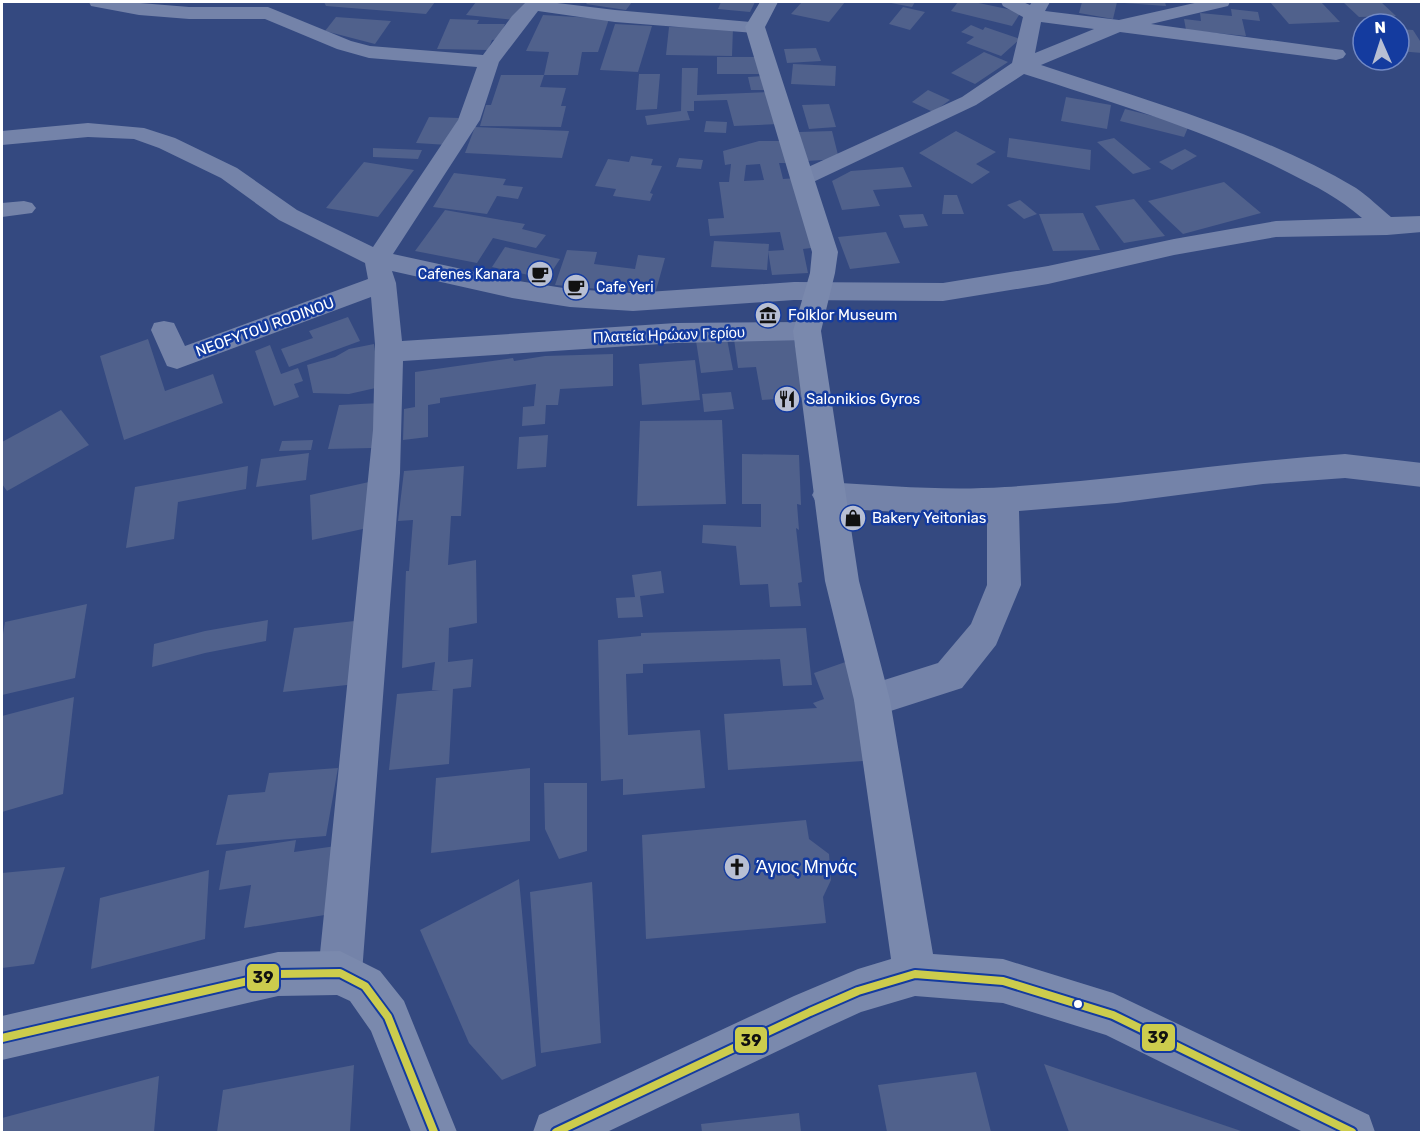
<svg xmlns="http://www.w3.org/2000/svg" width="1423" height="1134" viewBox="0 0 1423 1134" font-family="Rubik,sans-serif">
	<rect width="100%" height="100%" fill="#344980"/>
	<g fill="#50618c" fill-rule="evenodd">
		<path d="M324 2H435L426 14 326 6Z"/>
		<path d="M476 2H528L516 20 466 15Z"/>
		<path d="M588 2H632L626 10 586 4Z"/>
		<path d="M721 2H755L750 12 718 9Z"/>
		<path d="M802 2H845L829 22 791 14Z"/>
		<path d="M886 2H915L912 7Z"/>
		<path d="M958 2H974L1021 12 1012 26 951 11Z"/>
		<path d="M1082 2H1117L1113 19 1079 13Z"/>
		<path d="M1124 2H1165L1166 6 1124 3Z"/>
		<path d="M1270 2H1321L1340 22 1289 24Z"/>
		<path d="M1343 2H1381L1396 16 1359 17Z"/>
		<path d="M903 7 925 12 910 30 889 24Z"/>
		<path d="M1231 9 1258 12 1260 21 1242 19 1246 36 1186 30 1184 19 1201 21 1200 13 1232 16Z"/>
		<path d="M543 15 609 19 598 52H582L578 75H544L540 87 566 88 561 106H566L561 127 480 126 486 105H491L501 75H544L549 52 526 51Z"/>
		<path d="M336 17 391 21 375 44 325 31Z"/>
		<path d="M450 19 479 20 477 24H505L499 39 492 40 488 50 437 49Z"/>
		<path d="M615 24 652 26 638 72 600 70Z"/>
		<path d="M971 25 983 30 985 27 1020 39 1001 56 966 43 974 37 961 32Z"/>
		<path d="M669 27 733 28 732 56 666 55Z"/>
		<path d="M1399 29 1413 30 1422 44V53L1399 51Z"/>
		<path d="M816 48 821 61 787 63 784 49Z"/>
		<path d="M984 52 1008 62 975 84 951 73Z"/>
		<path d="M717 57H763L764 74H717Z"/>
		<path d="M793 64 836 66 835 86 791 84Z"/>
		<path d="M682 68H698L697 95 770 92 778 124 734 126 727 100 694 101V111H687L690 120 647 125 645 116 681 111Z"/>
		<path d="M639 74H660L657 109 636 110Z"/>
		<path d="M766 76 769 90H751L748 77Z"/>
		<path d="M928 90 950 100 933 112 912 102Z"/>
		<path d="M1066 97 1111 105 1107 129 1061 121Z"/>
		<path d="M829 104 836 127 809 129 802 105Z"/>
		<path d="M1125 109 1189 125 1184 137 1120 121Z"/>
		<path d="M429 117 459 118 448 145 416 143Z"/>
		<path d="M706 121 727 122 726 133 704 132Z"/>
		<path d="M475 127 569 131 562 158 465 153Z"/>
		<path d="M832 131 839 159 806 161 799 132Z"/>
		<path d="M956 131 996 152 976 164 990 172 972 184 919 153Z"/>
		<path d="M1009 138 1091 150 1090 170 1007 157Z"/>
		<path d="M1114 138 1151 169 1133 174 1097 142Z"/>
		<path d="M759 141H782L786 163H779L783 179 797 178 819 247 803 249 808 273 772 275 768 251 784 250 780 232 710 236 708 219 724 218 719 182H729L731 164 725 165 723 151ZM760 164 764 180 744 181 746 165Z"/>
		<path d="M373 148 422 150 418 159 373 157Z"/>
		<path d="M1185 149 1197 156 1172 170 1159 162Z"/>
		<path d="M631 156 653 159 651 165 662 166 650 193 653 194 650 201 613 196 616 189 595 186 608 159 629 162Z"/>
		<path d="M679 158 703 160 701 169 676 167Z"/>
		<path d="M364 162 414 170 378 217 326 208Z"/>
		<path d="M903 167 912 187 873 190 880 206 842 210 832 181 851 171Z"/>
		<path d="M454 173 506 179 503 185 523 187 518 199 497 196 487 214 433 207Z"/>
		<path d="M1224 182 1261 213 1183 234 1148 201Z"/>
		<path d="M944 195H957L964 214H942Z"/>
		<path d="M1134 199 1165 236 1124 243 1095 206Z"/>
		<path d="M1020 200 1037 214 1024 219 1007 205Z"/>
		<path d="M445 210 525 224 522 229 546 235 536 248 493 238 477 263 415 251Z"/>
		<path d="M1083 213 1100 250 1053 251 1039 214Z"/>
		<path d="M923 214 928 226 904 228 899 215Z"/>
		<path d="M886 232 900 263 850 269 838 237Z"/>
		<path d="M714 241 769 244 767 270 711 267Z"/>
		<path d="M505 247 560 259 547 279 492 267Z"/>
		<path d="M567 250 597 252 594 264 635 269 638 255 665 258 655 294 555 285Z"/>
		<path d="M348 317 360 341 289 367 281 349 313 338 309 331Z"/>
		<path d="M793 335 805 397 762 400 756 367 738 368 734 339Z"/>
		<path d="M148 339 165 391 213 374 223 403 124 440 100 356Z"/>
		<path d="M727 339 733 370 701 373 696 341Z"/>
		<path d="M374 344 380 387 349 394 313 393 307 365 335 357 349 349Z"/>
		<path d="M270 345 281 374 298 368 303 381 294 384 299 397 274 406 255 351Z"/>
		<path d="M613 354V386L560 389 558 405H546L545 424 522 426 523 407 534 406 536 384 440 398V403L428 405V437L403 440 404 409 415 407V372L513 358 514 361 545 356Z"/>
		<path d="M695 360 700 400 642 405 639 364Z"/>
		<path d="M731 392 734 409 704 412 702 394Z"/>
		<path d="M381 403 372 448 328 449 339 405Z"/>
		<path d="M61 410 89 445 7 491 2 484V442Z"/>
		<path d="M722 420 726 504 637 506 640 421Z"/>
		<path d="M548 435 546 467 517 469 519 437Z"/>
		<path d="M313 440 311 450 279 451 282 441Z"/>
		<path d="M309 453 306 480 256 487 261 459Z"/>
		<path d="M742 454 799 455 801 505 797 504 799 530 796 528 802 582 798 583 801 606 770 607 768 584 740 585 736 546 702 543 703 525 761 527V504H742Z"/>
		<path d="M248 466 246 489 178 502 174 539 126 548 135 487Z"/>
		<path d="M464 466 461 516H451L448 565 476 560 477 623 449 628 448 662 473 659 471 687 453 689 449 764 389 770 397 694 440 690H432L435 662 402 668 406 571H409L413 520 398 521 404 471Z"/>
		<path d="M369 482 372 527 312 540 310 495Z"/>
		<path d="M661 571 664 593 640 596 643 617 618 618 616 598 635 597 632 575Z"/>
		<path d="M87 604 75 678 2 695V640L5 622Z"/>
		<path d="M268 620 266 641 205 653 152 667 154 644 205 631Z"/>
		<path d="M363 620 356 684 283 692 294 628Z"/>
		<path d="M806 628 812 685 783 686 780 659 643 664V673L626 674 628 735 700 730 705 788 623 795V779L601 781 598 640 641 636V633Z"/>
		<path d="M854 659 878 760 728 770 724 714 817 708 813 703 824 699 814 673Z"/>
		<path d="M74 697 63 794 2 812V716Z"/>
		<path d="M338 768 326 836 216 845 228 795 265 792 269 773Z"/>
		<path d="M530 768V841L431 853 436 778Z"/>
		<path d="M544 783H587V851L559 859 545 829Z"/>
		<path d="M806 820 809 839 829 854 831 880 823 897 826 923 646 939 642 835Z"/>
		<path d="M296 840 294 852 343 845 337 913 244 928 251 885 219 890 226 851Z"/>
		<path d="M65 867 34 964 2 968V873Z"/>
		<path d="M209 870 205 939 91 969 100 898Z"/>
		<path d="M519 879 536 1066 502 1080 469 1043 420 930Z"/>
		<path d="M592 882 601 1043 541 1053 530 892Z"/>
		<path d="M1044 1064 1244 1132H1069Z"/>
		<path d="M354 1065 350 1132H217L223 1090Z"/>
		<path d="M976 1072 991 1132H887L878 1085Z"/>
		<path d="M159 1076 154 1132H2V1118Z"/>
		<path d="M799 1113 801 1132H702L701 1124Z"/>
	</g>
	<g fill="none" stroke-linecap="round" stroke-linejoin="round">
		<g fill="#7483a9" fill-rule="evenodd">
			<path d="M89 2H128L189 7H268L351 41 370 46 483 55 512 16 526 2H549L615 10 762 23 765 27 762 31 755 33 615 22 538 11 499 62 480 120 393 254 512 280 570 289 633 293 794 282 943 283 1048 266 1174 239 1276 221 1362 218C1339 198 1317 187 1289 173 1205 130 1114 103 1024 74L976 105 811 183 803 185 795 183 791 178 795 173 962 97 1012 63 1023 17 1003 6 1001 2H1023L1030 5 1032 2H1050L1045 11 1119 20 1199 2H1230L1228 6 1151 24 1343 50 1346 54 1343 58 1336 60 1120 32 1041 65C1147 101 1259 131 1356 188 1368 196 1380 208 1391 217L1422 216V232L1387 235 1276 237 1174 255 1048 284 943 301 794 300 633 311 570 307 512 298 392 271 396 283 402 341 676 323 807 322 817 324 821 331 817 338 807 340 676 343 403 361 400 473 362 973 355 988 340 995 325 988 318 973 373 430 375 344 371 297 177 369 167 366 151 330 154 323 164 321 174 323 185 346 368 279 365 263 279 220 221 178 159 148 134 139 88 137 2 145V131L88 123 144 128 175 138 237 168 297 210 373 247 458 120 477 67 369 58 337 49 265 19H189L139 15 91 6ZM1041 22 1094 29 1035 53Z"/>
			<path d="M24 201 32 203 36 208 32 213 2 217V203Z"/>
			<path d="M1345 454 1422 463V487L1345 478 1263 484 1117 503 1019 511 1021 585 996 645 962 688 872 717 859 712 854 700 859 688 938 663 971 624 987 585V513H916L828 508 817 504 812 495 817 486 828 482C887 486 947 491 1005 487 1119 480 1231 462 1345 454Z"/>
		</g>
		<g fill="#7a89ad" fill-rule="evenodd">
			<path d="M760 2H778L765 27 838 252 835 273 821 331 859 581 890 700 933 954 1003 959 1113 993 1369 1115 1375 1132H1303L1106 1035 1003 1003 915 996 861 1012 826 1028 607 1132H533L539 1115 794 996 858 969 891 959 854 700 825 581 793 331 810 273 812 252 745 27Z"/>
			<path d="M340 951 380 971 404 1001 457 1132H411L371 1031 350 1001 337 995 278 996 2 1060V1016L278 952Z"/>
		</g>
		<defs>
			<g id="bus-1">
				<path d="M2 1038 278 974 340 973 365 986 388 1017 434 1132"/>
				<path d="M556 1132 810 1012 858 991 915 974 1003 981 1113 1015 1352 1132"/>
			</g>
		</defs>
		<use href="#bus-1" stroke="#143b9f" stroke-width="12"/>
		<use href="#bus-1" stroke="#cccc4d" stroke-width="8"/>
	</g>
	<defs>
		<symbol id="cafe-disc" viewBox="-11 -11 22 22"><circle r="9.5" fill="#b8bfd3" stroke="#143b9f"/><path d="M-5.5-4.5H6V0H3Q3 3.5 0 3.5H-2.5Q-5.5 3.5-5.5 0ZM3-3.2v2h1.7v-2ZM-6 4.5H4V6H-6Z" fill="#111"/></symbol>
		<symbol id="museum-disc" viewBox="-11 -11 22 22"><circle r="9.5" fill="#b8bfd3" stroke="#143b9f"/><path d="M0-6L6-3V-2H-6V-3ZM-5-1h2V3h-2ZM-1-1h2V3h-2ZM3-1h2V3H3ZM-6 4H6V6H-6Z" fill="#111"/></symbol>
		<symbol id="restaurant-disc" viewBox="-11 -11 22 22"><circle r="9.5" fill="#b8bfd3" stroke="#143b9f"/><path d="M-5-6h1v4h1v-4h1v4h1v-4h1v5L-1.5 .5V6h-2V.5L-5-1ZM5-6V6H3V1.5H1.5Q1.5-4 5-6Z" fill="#111"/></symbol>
		<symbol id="shop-disc" viewBox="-11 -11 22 22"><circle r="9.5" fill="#b8bfd3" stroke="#143b9f"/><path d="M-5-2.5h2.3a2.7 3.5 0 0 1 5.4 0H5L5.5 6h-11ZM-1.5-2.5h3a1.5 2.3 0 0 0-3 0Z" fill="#111"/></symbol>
		<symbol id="church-disc" viewBox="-11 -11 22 22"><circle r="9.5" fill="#b8bfd3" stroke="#143b9f"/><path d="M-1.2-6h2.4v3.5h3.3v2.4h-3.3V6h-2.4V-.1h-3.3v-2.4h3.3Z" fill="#111"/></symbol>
	</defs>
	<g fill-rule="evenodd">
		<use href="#cafe-disc" x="525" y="259" width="30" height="30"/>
		<use href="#cafe-disc" x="561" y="272" width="30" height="30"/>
		<use href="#museum-disc" x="753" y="300" width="30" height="30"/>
		<use href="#restaurant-disc" x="772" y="384" width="30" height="30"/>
		<use href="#shop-disc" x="838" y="503" width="30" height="30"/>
		<use href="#church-disc" x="722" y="852" width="30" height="30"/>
	</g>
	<circle fill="#fff" stroke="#143b9f" stroke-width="2" cx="1078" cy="1004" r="5"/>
	<g text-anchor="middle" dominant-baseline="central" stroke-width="5" stroke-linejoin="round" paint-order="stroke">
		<g font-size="14" fill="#fff" stroke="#143b9f" text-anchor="end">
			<text x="520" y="274">Cafenes Kanara</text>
			<text x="596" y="287" text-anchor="start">Cafe Yeri</text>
		</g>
		<g font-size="15" fill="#fff" stroke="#143b9f" text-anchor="start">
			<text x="788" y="315">Folklor Museum</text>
			<text x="806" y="399">Salonikios Gyros</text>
			<text x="872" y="518">Bakery Yeitonias</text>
		</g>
		<g font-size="15" fill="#fff" stroke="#143b9f">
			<text transform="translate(265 327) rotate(-20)">NEOFYTOU RODINOU</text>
			<text transform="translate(669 335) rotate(-2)">Πλατεία Ηρώων Γερίου</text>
		</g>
		<g font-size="18" fill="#fff" stroke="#143b9f" text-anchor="start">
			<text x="756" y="867">Άγιος Μηνάς</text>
		</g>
	</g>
	<g stroke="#143b9f" stroke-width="2">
		<rect x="246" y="963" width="34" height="29" rx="6" fill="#cccc4d"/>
		<rect x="1141" y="1023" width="35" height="29" rx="6" fill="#cccc4d"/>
		<rect x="734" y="1026" width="34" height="28" rx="6" fill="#cccc4d"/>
	</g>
	<g font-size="16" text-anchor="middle" font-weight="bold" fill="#111">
		<text x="263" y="983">39</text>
		<text x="1158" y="1043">39</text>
		<text x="751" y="1046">39</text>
	</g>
	<rect width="1423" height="1134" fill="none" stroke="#ffffff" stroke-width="6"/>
	<g transform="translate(1381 42) rotate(357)"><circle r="28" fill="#143b9f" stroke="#7289c5" stroke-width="1.5"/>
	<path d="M0-4.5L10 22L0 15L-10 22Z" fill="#b8bfd3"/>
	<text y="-9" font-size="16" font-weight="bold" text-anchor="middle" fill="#ffffff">N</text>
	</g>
</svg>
